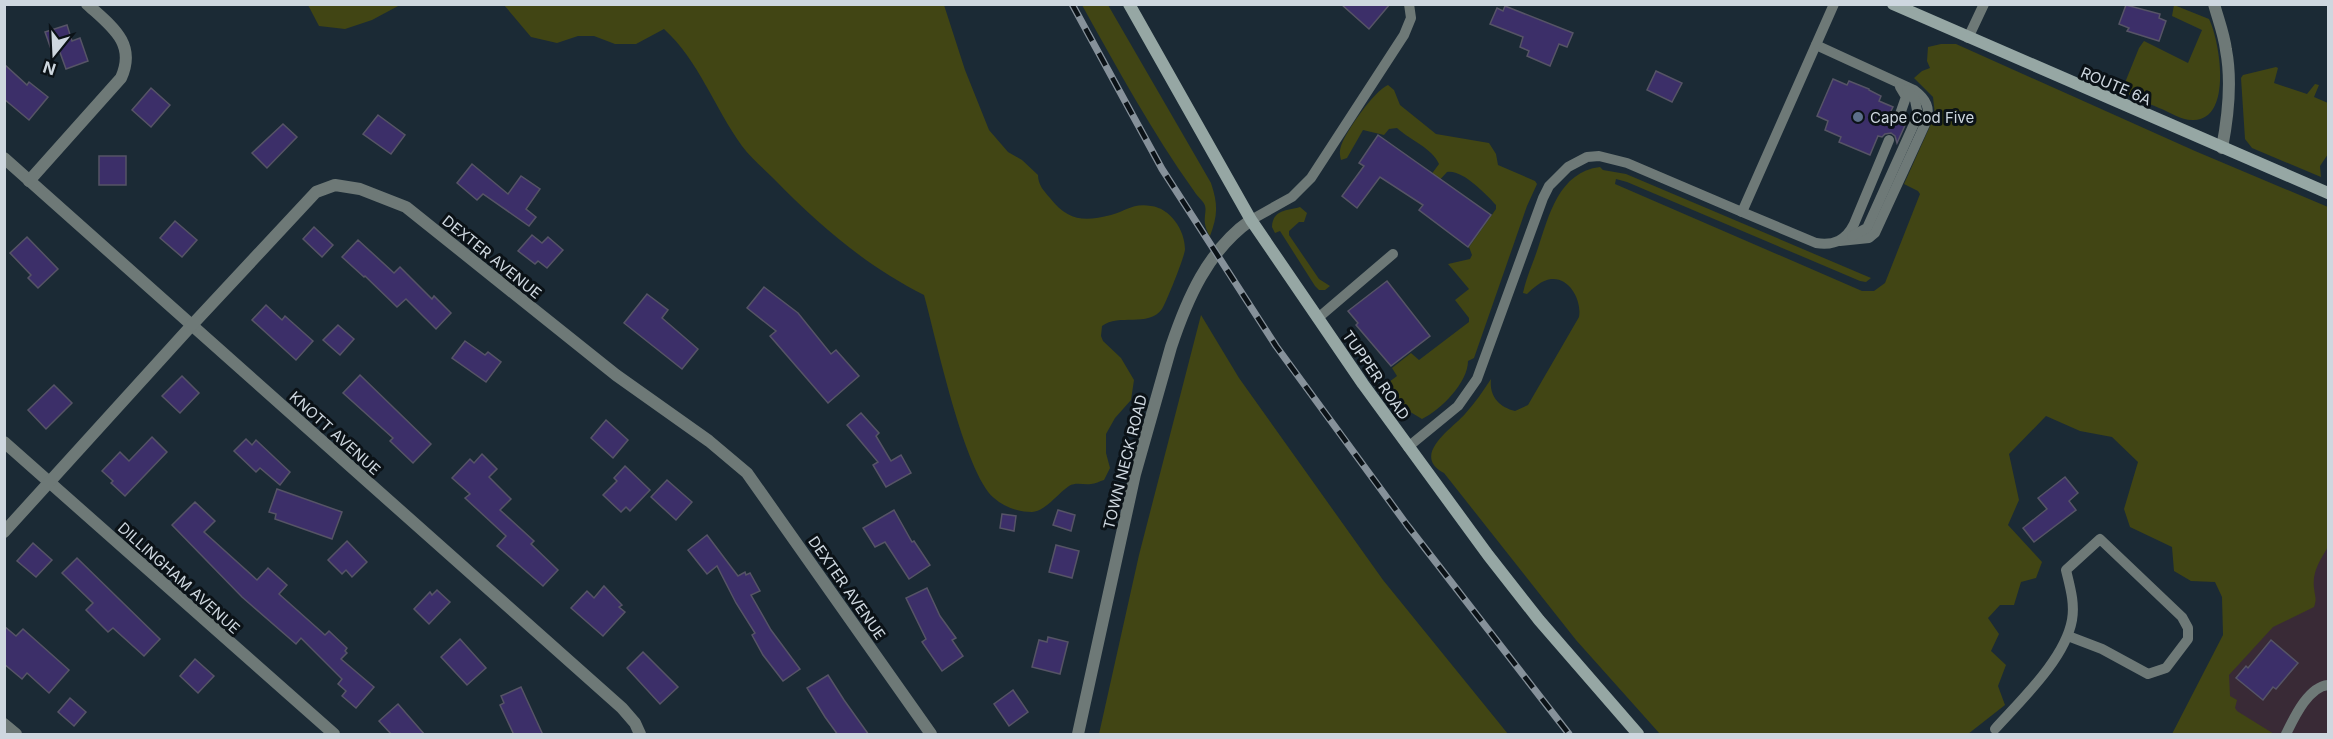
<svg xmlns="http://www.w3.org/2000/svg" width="2333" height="739" viewBox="0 0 2333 739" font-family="Inter,sans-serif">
	<rect width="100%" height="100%" fill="#1b2a35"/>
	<path fill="#392a36" d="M2328 492V734H2187Z"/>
	<g fill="#414514">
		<path d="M308 5V4L400 5 372 20 345 29 319 26Z"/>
		<path d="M504 5H944L965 70 989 130 1008 152 1022 160 1038 175C1038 185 1044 191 1050 198 1068 221 1084 222 1111 215 1127 211 1132 203 1151 206 1170 208 1185 230 1185 249 1185 256 1166 303 1162 309 1148 328 1119 313 1102 326L1101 336 1103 341 1121 358 1134 380 1131 400 1115 418 1106 434V453L1110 468 1104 480C1100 481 1095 484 1091 484 1083 485 1076 482 1069 486 1057 494 1046 511 1032 512 1018 512 1004 507 994 498 964 472 936 338 924 295 866 266 819 225 774 179 763 168 751 158 742 146 714 107 699 61 664 29L636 44H615L594 36H578L557 43 531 37Z"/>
		<path d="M1082 5H1108L1211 183C1218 204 1218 215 1210 236 1199 219 1210 211 1203 202 1200 198 1196 195 1194 191 1152 132 1117 68 1082 5Z"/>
		<path d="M2174 5 2209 19C2220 41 2233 119 2194 120 2182 121 2170 112 2159 108 2148 103 2132 98 2122 90L2139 48 2144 41 2188 63 2202 30 2172 16Z"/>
		<path d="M1941 44H1956L2195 151 2328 207V547C2320 560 2312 572 2314 588 2315 597 2317 599 2314 607L2273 627 2229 675 2230 696 2237 700 2235 708 2237 711 2274 734H2172L2223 635 2222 597 2215 582 2191 581 2174 571 2172 547 2130 527 2124 509 2138 462 2112 437 2080 431 2046 416 2009 454 2019 500 2008 525 2042 562 2036 578 2021 582 2014 605H2000L1988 618 1999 634 1991 651 2006 665 1998 686 2005 705 1968 734H1660L1576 640 1444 473C1410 455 1453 428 1465 414 1475 403 1483 391 1491 379 1489 396 1499 407 1515 411L1528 405 1579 317C1582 301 1570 277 1551 279 1542 280 1533 288 1527 294L1523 293C1526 278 1533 263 1538 248 1549 215 1559 172 1600 167L1603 170 1626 174 1871 278 1866 282 1860 281 1627 182 1616 179 1615 184 1862 291H1874L1885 283 1920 194 1918 191 1904 184 1935 115 1933 97 1914 78 1922 71 1930 68 1927 61 1928 47Z"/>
		<path d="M2276 67 2278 68 2274 83 2307 94 2315 84 2319 85 2314 97 2328 103V154L2320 166 2321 177 2252 148 2245 139 2241 78 2243 75Z"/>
		<path d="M1388 85 1394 90 1400 105 1436 134 1489 143 1496 154 1498 165 1535 181 1537 184 1527 206 1474 358 1468 361C1468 382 1441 410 1422 419L1397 404 1385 385 1397 376 1392 368 1411 353 1419 360 1469 322V318L1455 300 1469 289 1448 264 1470 259 1472 255 1469 247 1496 209V205C1486 194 1462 169 1447 172L1436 184 1428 179 1439 164C1432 148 1410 140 1397 128L1389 129 1384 135 1363 130 1347 158 1341 160C1340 156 1339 151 1341 146 1346 131 1374 91 1388 85Z"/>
		<path d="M1300 207 1307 213 1304 222H1299L1289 231V235L1319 279 1330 286 1325 290H1319L1315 286 1280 231 1275 233 1272 227C1273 209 1287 211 1300 207Z"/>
		<path d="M1201 315 1239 378 1383 580 1508 734H1099L1139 555Z"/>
	</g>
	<g fill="#3c2f69" stroke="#565466" stroke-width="1.5">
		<path d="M1341 4H1390L1369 29Z"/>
		<path d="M2126 5 2160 14 2159 18 2166 21 2159 41 2127 31 2129 28 2119 24Z"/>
		<path d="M1505 6 1573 33 1567 47 1559 44 1550 66 1527 56 1529 51 1520 47 1523 37 1490 24 1497 8 1503 11Z"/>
		<path d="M67 25 72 41 80 38 88 61 66 69 58 47 51 49 45 32Z"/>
		<path d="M4 64 27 85 29 82 48 97 29 120 4 99Z"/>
		<path d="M1656 71 1682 83 1672 102 1647 90Z"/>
		<path d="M1833 79 1847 85 1849 81 1869 89V90L1881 96 1879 101 1893 107 1890 113 1894 122 1900 124 1907 121 1897 143 1895 136 1891 133 1885 134 1882 137 1878 136 1870 155 1839 142 1841 137 1825 130 1828 121 1817 116Z"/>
		<path d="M151 88 170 105 151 127 132 110Z"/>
		<path d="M378 115 405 135 391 154 363 134Z"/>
		<path d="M283 124 297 137 267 168 252 153Z"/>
		<path d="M1378 135 1491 215 1468 247 1419 210 1423 205 1380 177 1357 208 1342 196 1364 166 1359 163Z"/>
		<rect x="99" y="156" width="27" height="29"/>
		<path d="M472 164 508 194 521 176 540 189 526 209 536 217 529 226 483 194 477 200 457 183Z"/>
		<path d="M175 221 197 240 182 257 160 238Z"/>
		<path d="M314 227 333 245 322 257 303 239Z"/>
		<path d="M532 235 542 243 548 237 563 250 547 268 538 261 535 264 518 251Z"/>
		<path d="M27 237 58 269 38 288 28 278 31 275 10 253Z"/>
		<path d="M358 240 394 273 400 267 432 299 434 296 451 313 436 329 406 299 397 307 365 276 364 277 342 257Z"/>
		<path d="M1387 281 1430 336 1391 366 1356 325 1358 323 1348 311Z"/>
		<path d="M764 287 798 313 831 354 836 350 859 376 828 403 770 336 776 331 747 308Z"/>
		<path d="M647 294 668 310 662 318 698 349 682 369 624 323Z"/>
		<path d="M266 305 282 320 285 316 313 341 296 360 252 320Z"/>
		<path d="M338 325 354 339 340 355 323 340Z"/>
		<path d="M465 341 485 355 488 352 501 362 486 382 452 358Z"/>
		<path d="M360 375 431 444 413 463 390 441 393 438 343 393Z"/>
		<path d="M182 376 199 393 180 413 162 396Z"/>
		<path d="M54 385 72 403 46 429 28 410Z"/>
		<path d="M861 413 879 433 876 436 891 461 901 455 911 473 886 487 873 465 878 462 847 425Z"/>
		<path d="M606 420 628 440 613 458 591 438Z"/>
		<path d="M152 437 167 452 125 496 111 483 113 481 102 471 120 452 129 461Z"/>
		<path d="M246 439 252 445 256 440 290 472 280 485 260 468 256 472 234 451Z"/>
		<path d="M482 454 497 469 489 477 511 499 500 510 534 541 531 544 558 570 543 586 497 546 506 536 465 498 470 494 452 478 470 459 474 463Z"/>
		<path d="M625 466 650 490 630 511 626 507 621 512 603 495 617 481 614 478Z"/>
		<path d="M2065 477 2078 493 2069 501 2076 510 2034 542 2023 528 2047 509 2038 498Z"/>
		<path d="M667 480 692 502 676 520 651 497Z"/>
		<path d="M277 489 342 512 332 539 275 519 276 514 269 512Z"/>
		<path d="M195 502 215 521 204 532 257 580 268 568 287 585 279 594 325 635 329 631 347 648 345 651 347 653 341 659 374 687 356 708 342 696 346 691 338 684 342 679 301 638 296 644 242 597 172 525Z"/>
		<path d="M894 510 912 542 914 541 930 565 909 579 885 542 875 547 863 528Z"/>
		<path d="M1058 510 1075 515 1071 531 1053 525Z"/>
		<path d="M1002 514 1016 516 1014 531 1000 528Z"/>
		<path d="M707 535 738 576 745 572 746 575 750 573 760 591 751 595 771 630 800 669 783 681 763 655 752 635 755 633 736 603 717 566 707 574 688 550Z"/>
		<path d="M347 541 367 562 352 577 346 570 342 574 328 560Z"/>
		<path d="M33 543 52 560 36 577 17 561Z"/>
		<path d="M1056 545 1079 551 1072 578 1049 572Z"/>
		<path d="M77 558 160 639 144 656 113 628 108 632 86 610 93 603 62 573Z"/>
		<path d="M604 586 622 605 619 607 625 612 603 636 571 608 587 591 594 598Z"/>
		<path d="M927 588 940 616 956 638 952 640 963 656 942 671 922 642 926 639 906 598Z"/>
		<path d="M437 590 450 602 429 624 414 609 430 592 432 595Z"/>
		<path d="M4 626 16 636 23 629 69 670 49 693 27 673 22 679 4 664Z"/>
		<path d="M1048 637 1068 642 1060 674 1032 667 1039 640 1047 642Z"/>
		<path d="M460 639 486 668 467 685 441 657Z"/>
		<path d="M2271 640 2298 663 2276 689 2273 687 2263 700 2236 678 2246 666 2248 668Z"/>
		<path d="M643 652 678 687 660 704 627 668Z"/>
		<path d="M195 659 214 676 198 693 180 676Z"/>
		<path d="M828 675 844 700 869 735H838L825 717 807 688Z"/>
		<path d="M521 687 543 735H514L500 705 504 703 501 696Z"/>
		<path d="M1013 690 1028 712 1009 726 994 704Z"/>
		<path d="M70 698 86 712 74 726 58 712Z"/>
		<path d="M398 704 425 735H392L379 721Z"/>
	</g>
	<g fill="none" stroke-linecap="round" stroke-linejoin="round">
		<g stroke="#6e7977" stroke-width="10">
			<path d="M1968 38 1984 4"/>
			<path d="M1816 45 1914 90C1926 99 1931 108 1926 122L1875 233 1869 238 1840 241"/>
			<path d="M1899 117 1906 97 1900 87"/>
			<path d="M1742 212 1816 243C1834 246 1846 240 1854 224L1889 140"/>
			<path d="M1251 220 1292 197 1311 178 1404 35 1411 18 1409 4"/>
			<path d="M1852 236 1867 228 1918 115 1915 100 1907 90"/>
			<path d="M1318 318 1393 254"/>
			<path d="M1408 447 1458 406 1477 379 1543 198 1549 186 1568 167 1587 157 1599 156 1627 163 1742 212 1834 4"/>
			<path d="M1995 729C2021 700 2065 659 2072 620 2075 603 2070 587 2066 570L2100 539 2182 617 2188 628V639L2166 668 2148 674 2102 649 2068 636"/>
			<path d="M2286 734C2294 718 2308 687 2328 685"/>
		</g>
		<g stroke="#6e7977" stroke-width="12">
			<path d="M2214 4C2218 19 2224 34 2226 50 2232 81 2228 117 2222 148"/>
			<path d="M4 158 622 708 635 723 640 734"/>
			<path d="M29 181 121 78C137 43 111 26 87 4"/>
			<path d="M4 442 334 734"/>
			<path d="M4 532 192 325 316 192 335 185 360 189 406 207 616 375 709 441 747 473 931 734"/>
			<path d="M4 724 16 734"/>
			<path d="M1078 734 1135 474 1171 347C1187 299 1208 250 1251 220"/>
		</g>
		<g stroke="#96a7a4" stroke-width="12">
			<path d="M1129 4 1251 220 1363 384 1488 555 1539 620 1638 734"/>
			<path d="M1893 4 2328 193"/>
		</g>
		<defs>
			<path id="rail" d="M1072 4 1162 169 1276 346 1407 525 1569 734"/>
		</defs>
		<use href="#rail" stroke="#86919a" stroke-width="7"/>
		<use href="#rail" stroke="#0b1217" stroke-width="4.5" stroke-dasharray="14" stroke-linecap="butt"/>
	</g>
	<circle fill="#5c6f8a" stroke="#0b1217" stroke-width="2" cx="1858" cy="117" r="6"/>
	<g text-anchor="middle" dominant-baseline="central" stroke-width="6" stroke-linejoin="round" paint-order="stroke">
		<g font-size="15" fill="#ced7df" stroke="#0b1217">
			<text transform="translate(2116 86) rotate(23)">ROUTE 6A</text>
			<text transform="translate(492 257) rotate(39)">DEXTER AVENUE</text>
			<text transform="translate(1376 375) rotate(55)">TUPPER ROAD</text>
			<text transform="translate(335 433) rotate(42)">KNOTT AVENUE</text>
			<text transform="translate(1125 462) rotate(-76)">TOWN NECK ROAD</text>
			<text transform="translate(179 578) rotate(42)">DILLINGHAM AVENUE</text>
			<text transform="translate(847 588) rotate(55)">DEXTER AVENUE</text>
		</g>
		<g font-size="15" fill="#ced7df" stroke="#0b1217" text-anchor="start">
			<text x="1870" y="117">Cape Cod Five</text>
		</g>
	</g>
	<rect width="2333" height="739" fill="none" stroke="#ced7df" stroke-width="12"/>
	<g transform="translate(54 54) rotate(198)" stroke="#0b1217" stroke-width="4.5" paint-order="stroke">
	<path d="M0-4.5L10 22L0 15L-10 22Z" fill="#ced7df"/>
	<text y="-9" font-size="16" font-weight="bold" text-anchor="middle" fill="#ced7df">N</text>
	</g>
</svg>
